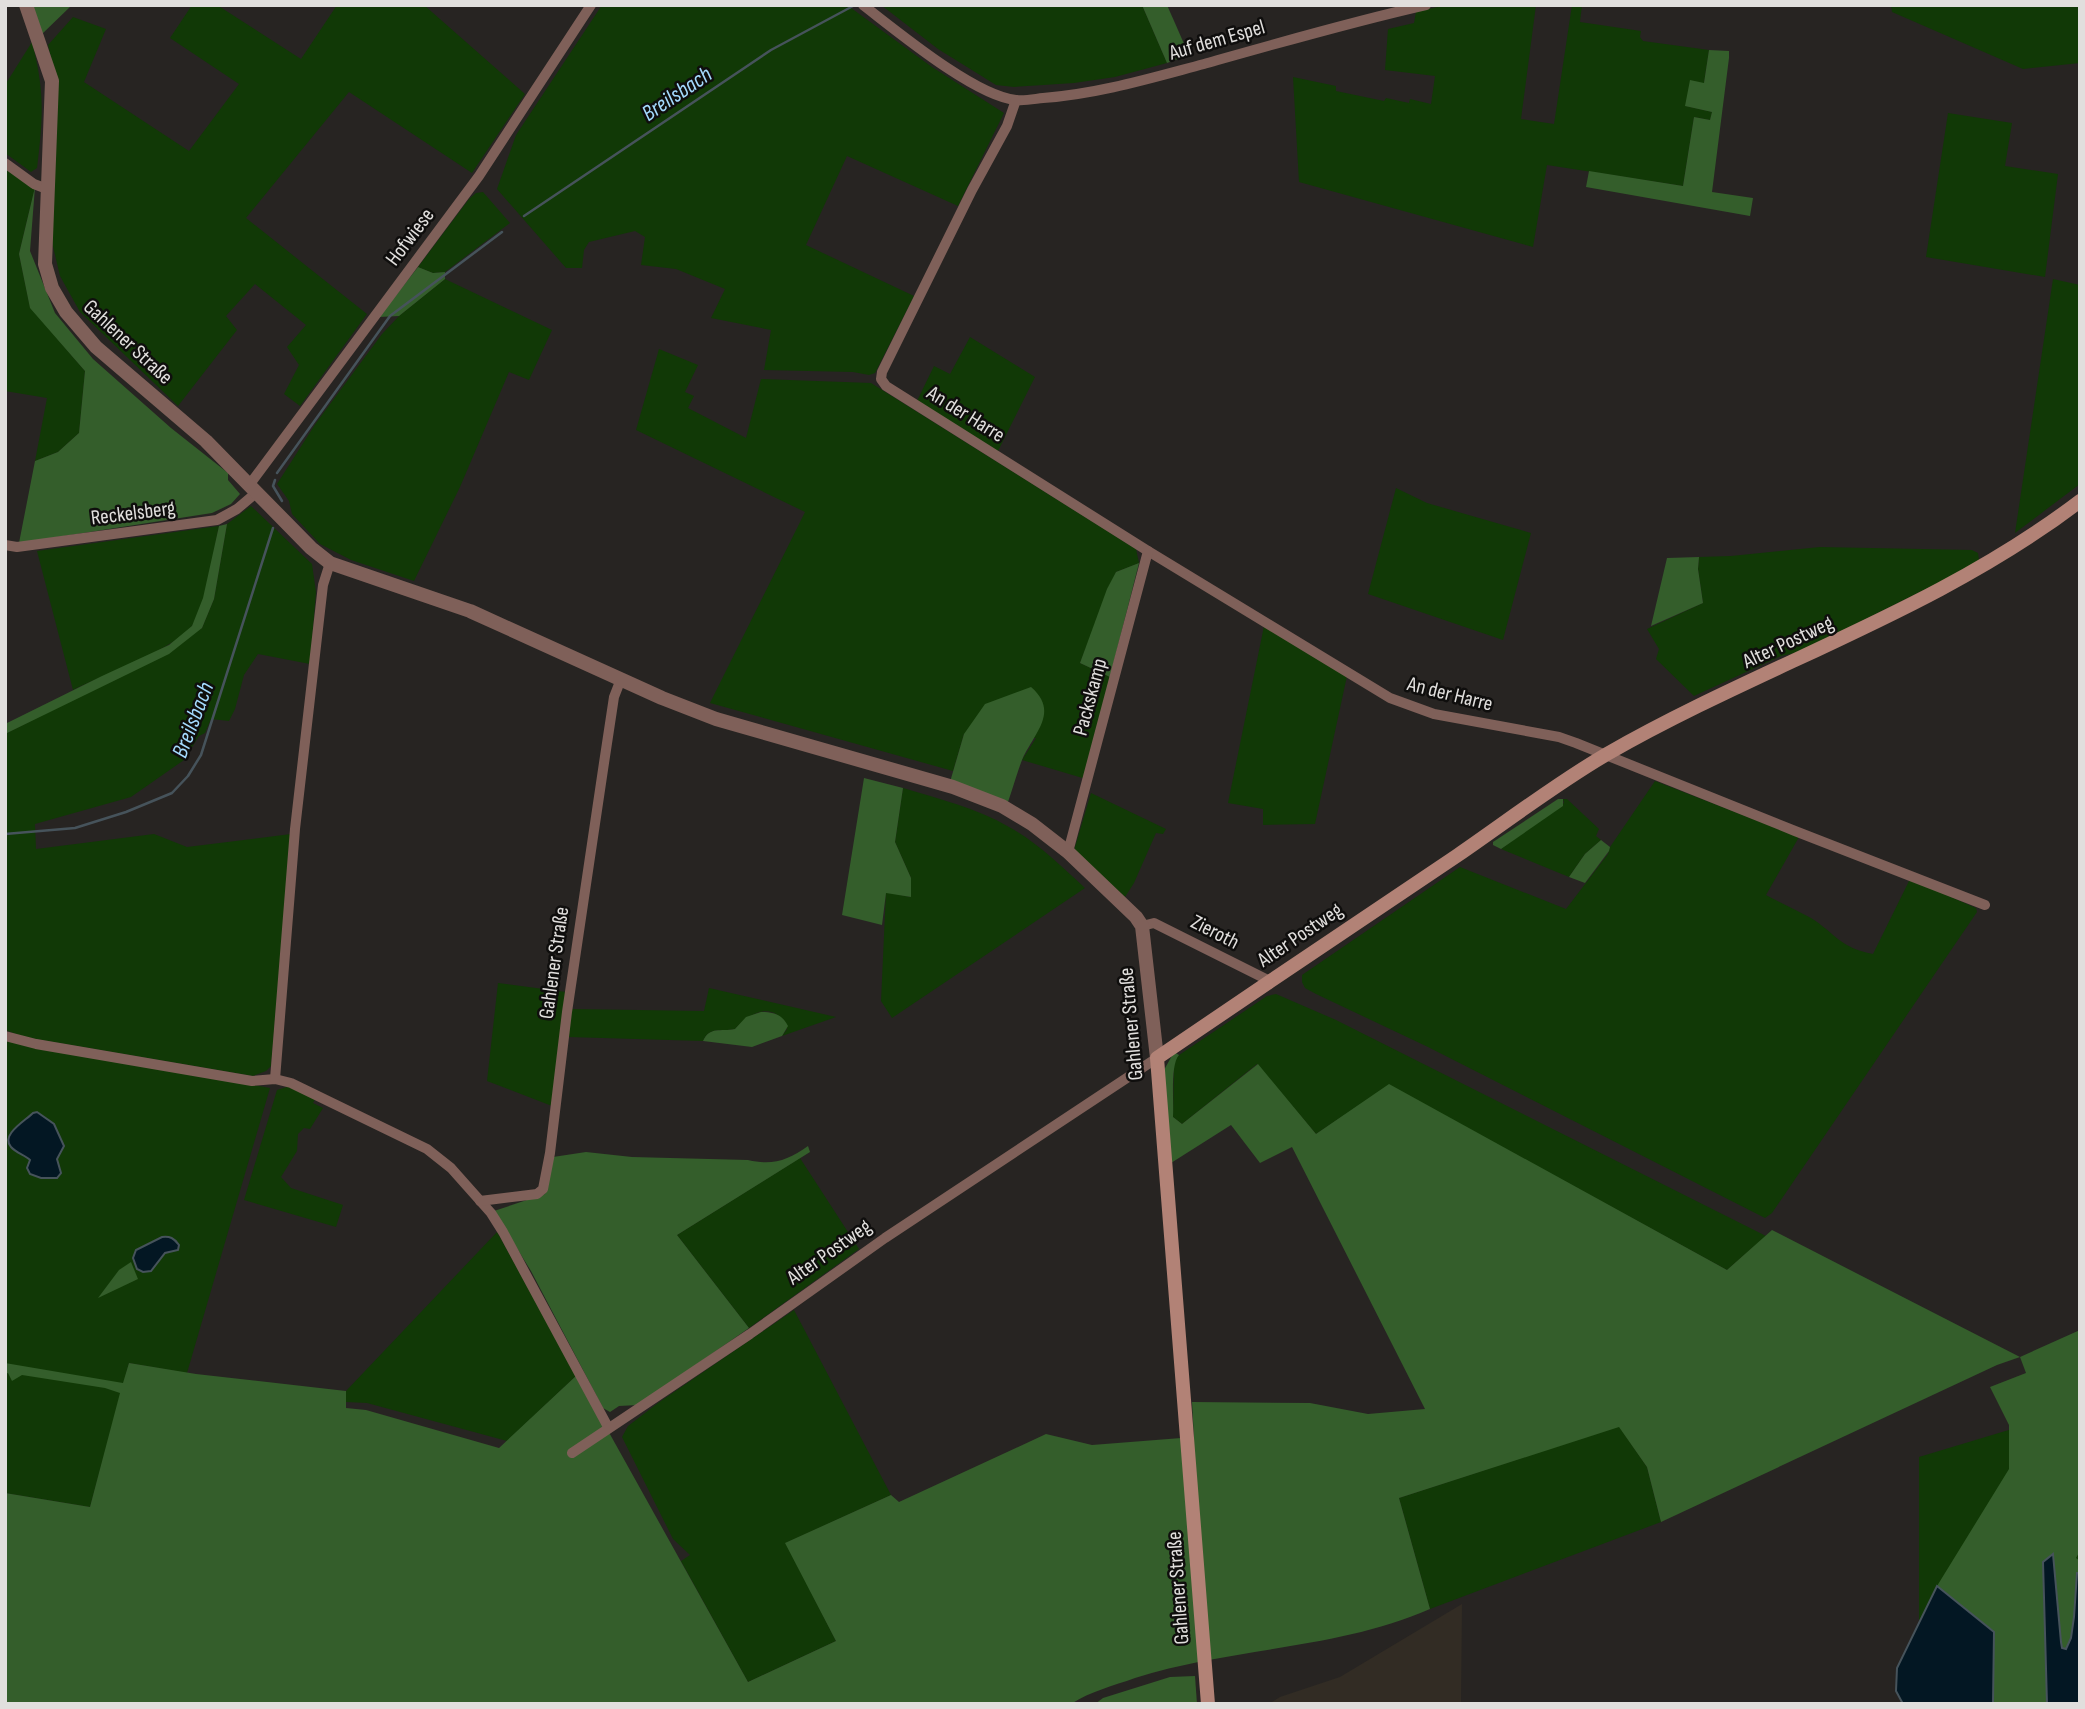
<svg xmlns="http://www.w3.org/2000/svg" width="2085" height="1709" viewBox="0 0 2085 1709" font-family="'Sofia Sans Condensed',sans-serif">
	<rect width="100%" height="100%" fill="#272422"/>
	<path fill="#322c24" d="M1462 1604 1461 1704H1269L1280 1697 1340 1677Z"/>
	<g fill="#113906">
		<path d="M192 5H217L301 59 337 5H424L525 94 472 173 349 92 246 218 367 314 300 406 284 394 299 365 287 347 306 325 255 284 226 316 237 330 178 406 80 312 60 276 51 238 56 79 48 45 73 17 106 29 84 82 189 151 239 84 170 38Z"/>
		<path d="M602 5H847L932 67 1004 113 958 206 847 156 806 245 914 296 875 373 869 375 853 372 764 370 771 330 711 318 725 289 676 269 641 265 645 237 635 231 589 242 584 250 582 268H566L497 189 516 135Z"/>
		<path d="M881 5H1142L1167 63 1115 77 1074 83 1014 87 996 85 938 49Z"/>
		<path d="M1446 5H1536L1521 119 1554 124 1572 5H1582L1580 22 1641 31 1640 37 1643 41 1709 50 1704 83 1686 106 1712 112 1710 120 1694 117 1683 186 1547 165 1533 247 1299 182 1293 77 1336 86V91L1384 101 1386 98 1409 103 1410 99 1431 104 1435 76 1385 70 1388 29 1414 23 1416 12Z"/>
		<path d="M1891 5H2080V63L2023 69 1892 12Z"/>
		<path d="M32 42C45 92 43 118 37 168L31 172 5 153V85Z"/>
		<path d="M1948 113 2012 123 2005 166 2058 174 2045 277 1926 257Z"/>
		<path d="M5 166 35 187 19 254 30 307 85 371 79 433 58 452 35 461 47 398 5 391Z"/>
		<path d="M483 192 510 223 445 272 433 273 418 267 469 199 476 193Z"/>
		<path d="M445 279 552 330 529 380 509 372 460 487 414 581 351 560 320 544 292 514 289 501 277 484 316 423 382 334 399 316Z"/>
		<path d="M2053 279 2080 285V484L2015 533Z"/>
		<path d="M970 337 1035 377 997 453 916 403 934 366 950 374Z"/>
		<path d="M659 349 698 365 685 392 694 396 688 408 746 438 761 379 871 383 1136 549 1139 563 1116 572 1080 663 1110 677 1086 779 1022 760 1036 738 964 734 953 771 710 703 805 512 636 430Z"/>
		<path d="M1396 488 1427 503 1531 533 1503 640 1368 594Z"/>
		<path d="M251 506 312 564 316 592 310 664 258 654 244 675 235 709 229 721 211 719 205 733 199 736 184 760 131 797 35 824 36 849 154 834 187 847 291 834 271 1066 266 1071 253 1076 24 1037 5 1030V734L115 678 202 628 214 599 227 524Z"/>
		<path d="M219 526C213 552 207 606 192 626 175 649 102 675 73 690L37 551Z"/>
		<path d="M1820 547 1972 550 1978 553 1979 560 1976 564 1799 652 1781 656 1694 696 1656 659 1659 649 1647 629 1703 603 1698 569 1699 557 1731 556Z"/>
		<path d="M1264 626 1347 676 1315 824 1263 825V809L1228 803Z"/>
		<path d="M1655 781 1799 837 1766 895C1781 903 1796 910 1811 918 1835 933 1840 948 1873 954L1910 879 1976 908 1977 912 1772 1213 1765 1218 1428 1047 1316 994 1305 988 1302 982V975L1460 867 1566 909 1608 854 1610 847Z"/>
		<path d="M903 788C939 799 977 808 1009 827 1038 843 1061 866 1085 888L892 1018 881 1001 886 892 910 897 911 878 895 842Z"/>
		<path d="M1091 793 1166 829 1163 834 1156 833 1134 883 1125 897 1074 850Z"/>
		<path d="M1563 799H1567L1599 829 1596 836 1601 840 1585 854 1569 877 1501 849 1564 803Z"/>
		<path d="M498 983 566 992 552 1106 487 1081Z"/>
		<path d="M709 988 836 1017 782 1036 787 1029C776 1000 751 1011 735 1029 720 1032 710 1026 703 1041L568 1037 571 1009 704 1011Z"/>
		<path d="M1276 994 1336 1020 1766 1236 1727 1270 1389 1085 1316 1134 1257 1064 1182 1124 1173 1117 1174 1061 1179 1055 1267 996Z"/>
		<path d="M5 1039 270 1088 187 1373 129 1363 90 1507 5 1493Z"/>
		<path d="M290 1086 316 1097 313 1103 323 1108 310 1129 304 1128 298 1134 297 1151 281 1177 291 1188 343 1205 336 1227 244 1200 277 1090Z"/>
		<path d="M800 1158 859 1249 749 1328 677 1235Z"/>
		<path d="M497 1232 577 1375 507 1441 367 1403 346 1402V1391Z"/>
		<path d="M794 1310 891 1495 786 1543 836 1641 748 1682 681 1561 690 1555 673 1539 622 1437 628 1426 658 1403Z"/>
		<path d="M2080 1347V1704H1919V1457L2022 1426Z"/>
		<path d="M1619 1426 1647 1467 1661 1522 1430 1609 1399 1498Z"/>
	</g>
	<g fill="#345e2b">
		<path d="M31 5H72L41 35Z"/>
		<path d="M1142 5H1167L1189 55 1167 63Z"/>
		<path d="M1709 50 1729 51V58L1712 192 1753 198 1750 216 1586 187 1589 171 1683 186 1694 117 1710 120 1712 112 1685 106 1690 80 1704 83Z"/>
		<path d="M35 187 30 251 55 313 93 359 171 428 228 473V480L240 494 231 504 212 513 19 543 35 461 58 452 79 433 85 371 30 308 19 254Z"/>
		<path d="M418 267 433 273 445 272V279L399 316 379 317Z"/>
		<path d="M227 524 214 599 202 628 169 654 5 734V724L102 676 169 645 192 626 203 598 219 526Z"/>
		<path d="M1699 557 1698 569 1703 603 1651 626 1667 558Z"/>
		<path d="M1139 563 1110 677 1080 663 1107 589 1116 572Z"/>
		<path d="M1031 687C1060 712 1034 733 1022 760 1017 773 1013 788 1008 802L950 782 964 734 985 704Z"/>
		<path d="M864 778 903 788 895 842 911 878V897L886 893 882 925 842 915Z"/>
		<path d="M1558 799H1563V806L1501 849 1493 845V842Z"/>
		<path d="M1601 840 1610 847 1609 851 1585 883 1569 877 1585 854Z"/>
		<path d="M761 1012C773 1012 782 1014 788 1026L782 1036 752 1047 703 1041C710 1026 720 1032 735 1029L746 1017Z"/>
		<path d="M1174 1052 1179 1055C1170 1065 1174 1101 1173 1117L1182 1124 1258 1064 1316 1134 1389 1084 1727 1270 1772 1230 2020 1357 2080 1330V1551L2076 1558 2080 1561V1573H2077L2074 1617 2071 1638 2066 1649 2062 1648 2061 1642 2053 1555 2043 1562 2047 1704H1993V1632L1937 1586 2009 1469V1425L1990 1387 2026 1373 2020 1357 1997 1365 1661 1522 1647 1467 1619 1427 1399 1498 1430 1609C1336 1650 1232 1647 1135 1678 1113 1686 1091 1691 1071 1704H5V1493L90 1507 120 1393 105 1388 22 1375 12 1381 8 1373 5 1374V1363L123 1383 129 1363 196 1374 346 1391V1408L366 1410 499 1448 577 1375 748 1682 836 1641 785 1543 891 1495 899 1502 1046 1434 1092 1445 1194 1437 1192 1402 1310 1403 1368 1414 1425 1409 1292 1147 1260 1163 1231 1125 1171 1163 1164 1070Z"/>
		<path d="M808 1146 810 1152 677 1235 749 1328 638 1405 619 1406 610 1412 603 1408 531 1271 494 1211 545 1194 553 1157 586 1152 632 1157 748 1160C773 1166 788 1160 808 1146Z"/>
		<path d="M131 1262 138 1279 98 1298 119 1270Z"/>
		<path d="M1195 1676 1197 1704H1095L1103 1698 1170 1677Z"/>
	</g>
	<g fill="#031723" stroke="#46535b" stroke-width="2">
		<path d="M37 1112 54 1124 64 1146 57 1159 61 1173 57 1178H41L30 1174 27 1168 30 1160C25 1155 16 1153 11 1147 0 1135 25 1121 33 1113Z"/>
		<path d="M162 1237C170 1236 174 1238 179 1245L178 1250 165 1253 151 1271 143 1272 137 1269 133 1258 136 1250Z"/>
		<path d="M2053 1554 2061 1642 2062 1648 2066 1649 2071 1638 2074 1617 2077 1573H2080V1704H2047L2043 1562Z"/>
		<path d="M1937 1586 1994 1632 1993 1704H1903L1896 1691 1897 1668Z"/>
	</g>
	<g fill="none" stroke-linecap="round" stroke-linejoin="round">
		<g stroke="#46535b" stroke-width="2.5">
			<path d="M524 216 771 50 853 6"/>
			<path d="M277 473 390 316 502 232"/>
			<path d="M275 480 273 486 282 501"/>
			<path d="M5 834 75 828 126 812 172 793 188 776 201 755 273 528"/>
		</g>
		<g stroke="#7f6059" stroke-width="10">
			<path d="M863 5C898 32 975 96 1016 100 1025 101 1034 99 1043 98 1098 94 1151 78 1204 64 1278 43 1351 22 1426 5"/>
			<path d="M1016 100 1007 126 972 190 882 372 881 379 886 386 1148 551 1390 698 1434 714 1559 737 1576 743 1795 831 1985 905"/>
			<path d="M5 163 34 184 47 189"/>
			<path d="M250 484 479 176 591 5"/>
			<path d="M5 545 17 547 217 520 237 509 257 492"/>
			<path d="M1068 852 1148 551"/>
			<path d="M1142 926 1154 923 1270 981"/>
			<path d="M5 1036 36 1044 252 1081 275 1079 291 1083 427 1149 451 1168 491 1213 503 1232 608 1427"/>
			<path d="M275 1079 295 829 323 585 330 563"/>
			<path d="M480 1201 537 1194 543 1189 550 1153 567 1012 604 763 614 697 621 679"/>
			<path d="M572 1453 750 1334 885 1238 1157 1058"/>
		</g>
		<path stroke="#7f6059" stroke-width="14" d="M26 5 52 81 45 264 52 288 66 312 96 347 206 441 311 548 330 563 470 611 662 698 716 719 953 787 1002 806 1032 824 1068 852 1136 917 1142 926 1157 1058"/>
		<path stroke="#b28276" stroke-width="14" d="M1208 1704 1157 1058C1257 990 1358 922 1458 855 1506 822 1557 783 1607 754 1762 665 1936 611 2080 501"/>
	</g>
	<g text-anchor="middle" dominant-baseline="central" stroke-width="5" stroke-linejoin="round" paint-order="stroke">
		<g font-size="21" fill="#e1dfdd" stroke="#0f0e0d">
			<text transform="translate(1217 40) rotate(-16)">Auf dem Espel</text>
			<text transform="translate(410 237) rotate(-53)">Hofwiese</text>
			<text transform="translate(128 342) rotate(43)">Gahlener Straße</text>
			<text transform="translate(966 414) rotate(32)">An der Harre</text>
			<text transform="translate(133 513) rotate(-7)">Reckelsberg</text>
			<text transform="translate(1788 642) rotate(-25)">Alter Postweg</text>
			<text transform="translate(1450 694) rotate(14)">An der Harre</text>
			<text transform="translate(1090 697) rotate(-75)">Packskamp</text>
			<text transform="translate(1215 932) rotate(27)">Zieroth</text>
			<text transform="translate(1300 935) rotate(-34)">Alter Postweg</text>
			<text transform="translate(554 963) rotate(-82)">Gahlener Straße</text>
			<text transform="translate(1131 1024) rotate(-95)">Gahlener Straße</text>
			<text transform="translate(829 1252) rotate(-35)">Alter Postweg</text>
			<text transform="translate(1178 1588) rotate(-94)">Gahlener Straße</text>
		</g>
		<g font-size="23" font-style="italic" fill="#a4dafd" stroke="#0f0e0d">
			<text transform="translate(677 94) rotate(-34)">Breilsbach</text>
			<text transform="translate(193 720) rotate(-69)">Breilsbach</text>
		</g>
	</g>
	<rect width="2085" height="1709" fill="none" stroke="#e1dfdd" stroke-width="14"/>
</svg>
